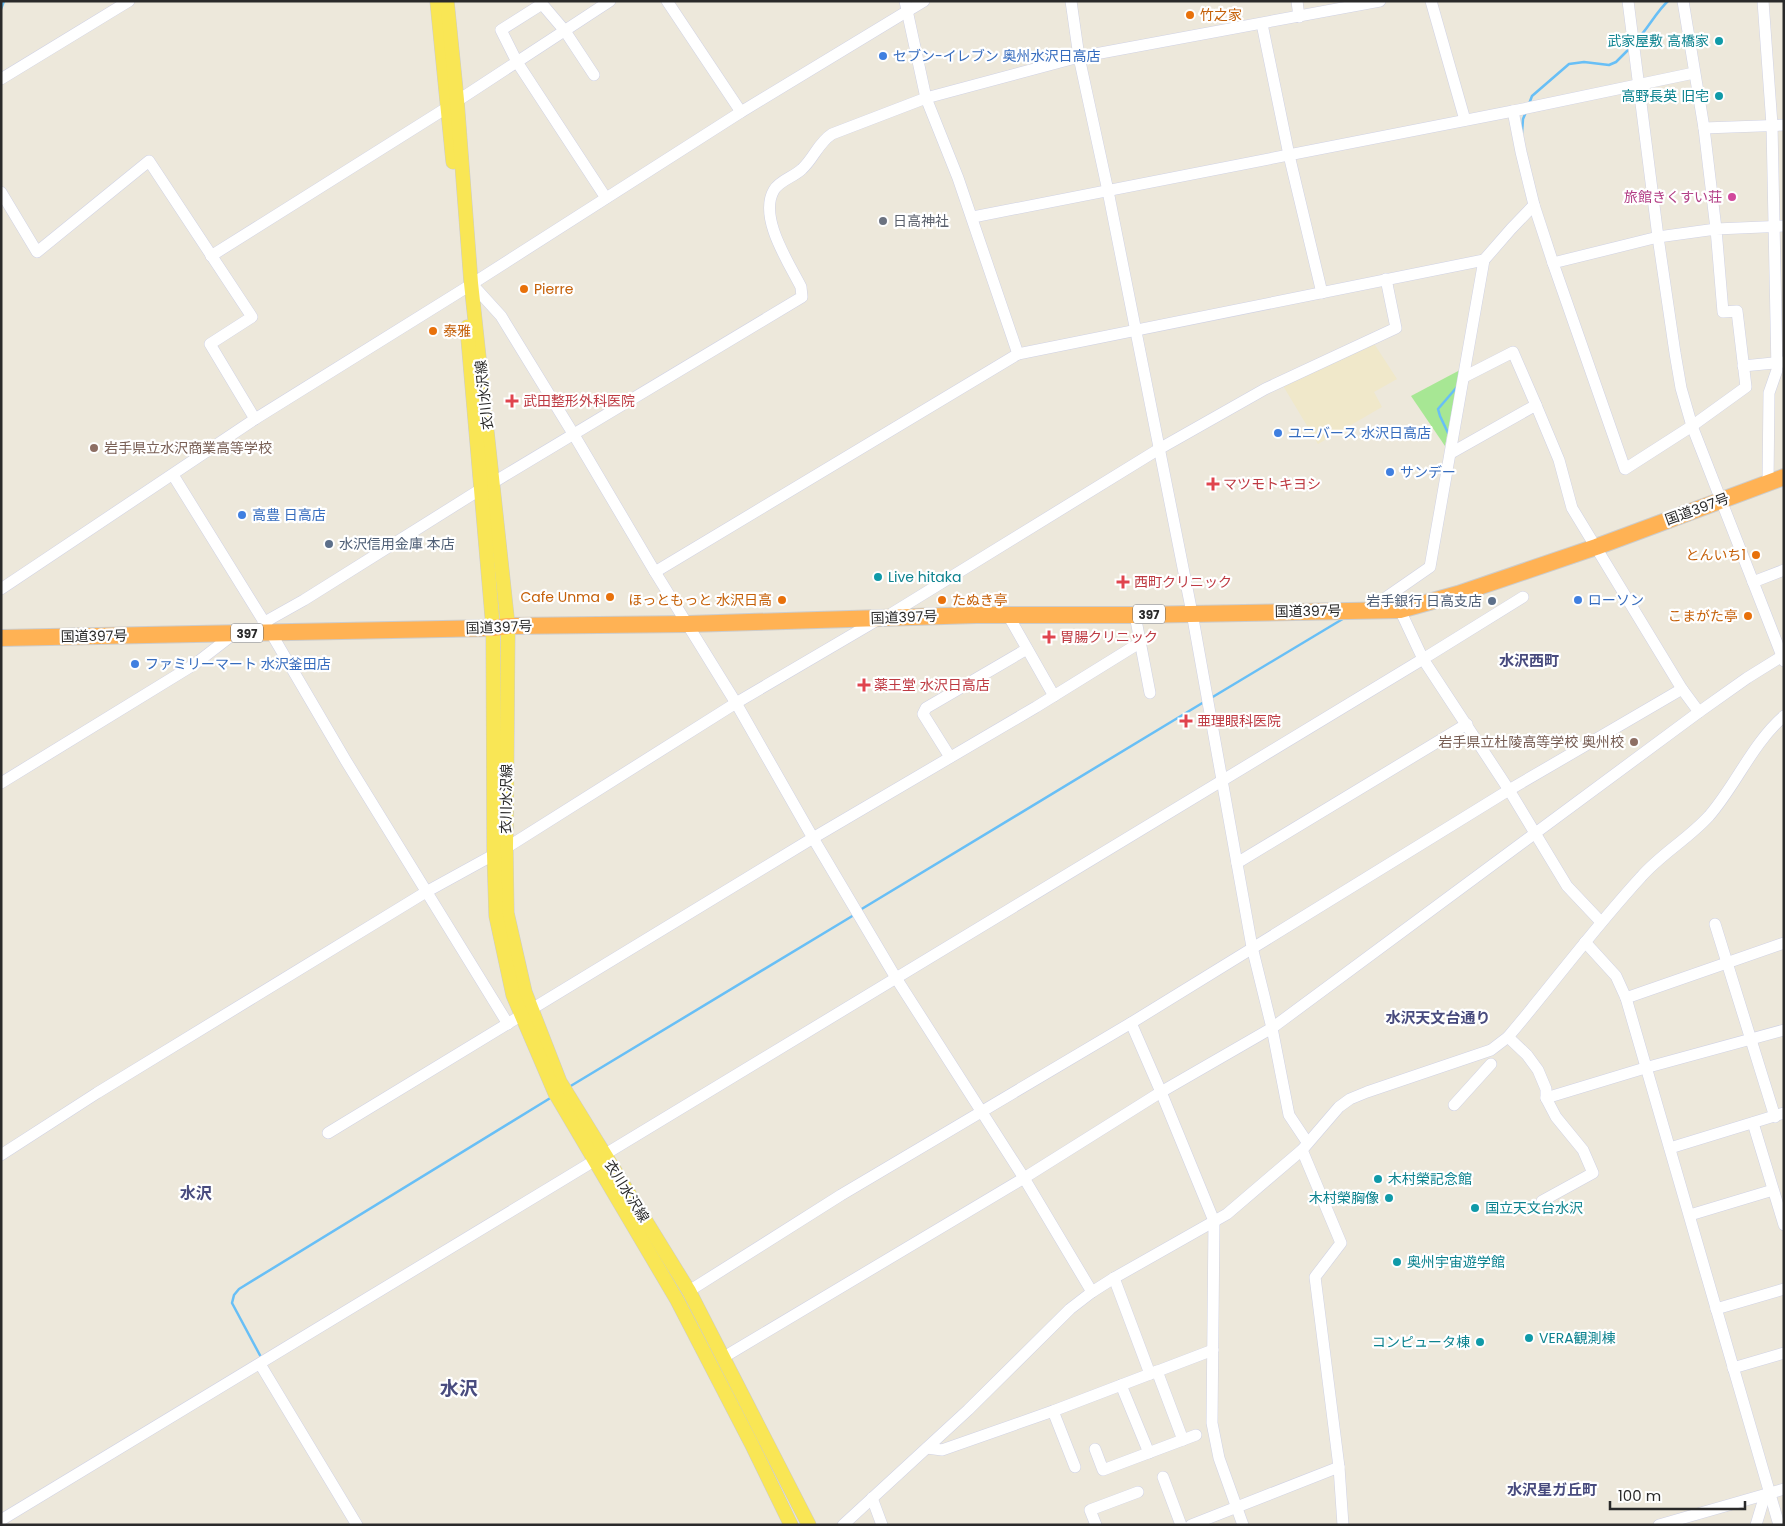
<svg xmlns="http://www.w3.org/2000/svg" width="1785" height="1526" viewBox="0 0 1785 1526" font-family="Poppins,'Noto Sans JP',sans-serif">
	<rect width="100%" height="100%" fill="#ede8db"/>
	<path fill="#f0e8ca" d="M1373 342 1397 379 1374 392 1382 407 1318 444 1282 384Z"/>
	<path fill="#a7e794" d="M1460 370 1445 446 1411 396Z"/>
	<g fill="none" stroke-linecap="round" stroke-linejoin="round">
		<g stroke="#68bff6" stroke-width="2.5">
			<path d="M1 9 4 1"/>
			<path d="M1636 41C1648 29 1656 12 1668 1"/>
			<path d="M1529 104 1532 96 1569 64 1584 62 1609 65 1616 62 1629 49"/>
			<path d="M1522 133 1523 119 1526 112"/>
			<path d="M1449 435 1440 416 1438 409 1457 387"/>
			<path d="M1211 698 1346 617"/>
			<path d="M860 910 1204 702"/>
			<path d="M569 1087 854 915"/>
			<path d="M262 1359 232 1303 234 1295 239 1289 552 1097"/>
		</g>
		<defs>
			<g id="minor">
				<path d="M667 1 741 112"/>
				<path d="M905 1 926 98 958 178 1018 354"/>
				<path d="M1071 1 1079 57 1108 191 1192 613 1252 947 1272 1028 1289 1115 1307 1142"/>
				<path d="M1297 1 1299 17"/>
				<path d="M1431 1 1465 120"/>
				<path d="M1628 1 1658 237 1675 353 1681 388 1692 426 1784 661"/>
				<path d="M1683 1 1704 128 1716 229 1723 312 1737 311 1746 387 1692 426 1625 469 1553 263 1658 237 1716 229 1784 226"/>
				<path d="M1763 1 1772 125 1777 370 1769 393 1768 483"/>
				<path d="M1262 24 1289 155 1322 293"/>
				<path d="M594 75 565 31 542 4 501 30 517 62 606 198"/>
				<path d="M1 79 129 1"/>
				<path d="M1704 128 1784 125"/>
				<path d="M1 192 37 252 149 161 252 317 210 344 255 419"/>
				<path d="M1534 205 1553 263"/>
				<path d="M973 217 1513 111"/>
				<path d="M211 256 448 107 610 1"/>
				<path d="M471 283 501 316 574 435 655 572 736 703 813 838 896 978 1024 1178 1092 1292"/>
				<path d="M1743 366 1784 362"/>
				<path d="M1464 377 1513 352 1536 405"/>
				<path d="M1451 453 1536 405 1559 460 1572 508 1682 689 1699 712"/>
				<path d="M173 475 271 633 346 761 508 1024"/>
				<path d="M494 482 802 297 801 287C789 263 758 217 774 190 780 180 794 177 802 169 814 158 818 143 832 134L926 98 1079 57 1380 1"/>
				<path d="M655 572 1018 354 1484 260"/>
				<path d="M1753 582 1784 570"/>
				<path d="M1 589 255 419 464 289 741 112 924 1"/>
				<path d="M1523 597 1423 659 1509 790 1567 886 1601 922"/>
				<path d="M1368 610 1430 567 1484 260 1511 229 1534 205 1521 152 1513 111 1694 73"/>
				<path d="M1008 615 1054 696"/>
				<path d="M1135 615 1150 693"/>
				<path d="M886 617 1159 449 1265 389 1396 328 1386 279"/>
				<path d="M263 623 304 600 481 489"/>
				<path d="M950 757 923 714 926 708 1027 649"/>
				<path d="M1 783 195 664 235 633"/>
				<path d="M1237 863 1467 724"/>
				<path d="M1715 924 1775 1117"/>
				<path d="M1585 942 1616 976 1626 998 1779 1525"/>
				<path d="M1626 998 1784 943"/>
				<path d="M1131 1023 1161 1092 1214 1221 1212 1423 1219 1458 1243 1525"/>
				<path d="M1508 1037 1527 1055 1538 1070 1546 1089V1098L1556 1117 1583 1150 1593 1173 1542 1201"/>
				<path d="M1546 1098 1645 1068 1784 1030"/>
				<path d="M1454 1105 1491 1064"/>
				<path d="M1753 1123 1784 1225"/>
				<path d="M328 1133 813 838 1036 707 1141 642"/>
				<path d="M1670 1148 1784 1113"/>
				<path d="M1302 1150 1341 1243 1315 1277 1339 1467 1343 1525"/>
				<path d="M1 1155 97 1093 426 892 506 848 736 703 879 619"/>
				<path d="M1690 1215 1773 1190"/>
				<path d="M1114 1278 1150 1374"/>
				<path d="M689 1291 841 1195 1131 1023 1509 790 1682 689"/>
				<path d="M1716 1309 1784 1289"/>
				<path d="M724 1357 1024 1178 1161 1092 1272 1028 1699 712 1747 678 1784 655"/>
				<path d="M260 1364 357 1525"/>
				<path d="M1733 1368 1784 1353"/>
				<path d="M1157 1371 1183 1440"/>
				<path d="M1121 1385 1149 1453"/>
				<path d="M1053 1411 1075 1467"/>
				<path d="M927 1448 942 1450 1053 1411 1213 1350"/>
				<path d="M1095 1449 1103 1470 1196 1435"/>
				<path d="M1163 1477 1181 1525"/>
				<path d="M872 1498 882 1525"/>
				<path d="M1 1520 1423 659 1400 610"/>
				<path d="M843 1525 968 1410 1070 1309 1092 1292 1114 1278 1227 1214 1302 1150 1339 1107 1350 1099 1367 1092 1491 1050 1508 1037C1553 984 1594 928 1641 877 1661 854 1688 839 1709 816 1736 785 1752 744 1784 716"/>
				<path d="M1096 1525 1090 1510 1138 1492"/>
				<path d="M1191 1525 1339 1467"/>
				<path d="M1659 1525 1784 1489"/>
				<path d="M1756 1525 1765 1495"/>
			</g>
			<g id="major">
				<path d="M437 1 453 162"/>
				<path d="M447 1 457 100 471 283 508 626 506 848 507 913 525 992 560 1082 689 1291 809 1525"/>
				<path d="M467 327 493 628 494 854 496 916 513 995 555 1093 677 1300 751 1443 791 1525"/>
			</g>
			<path id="highway" d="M1 638 493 628 508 626 688 624 976 615H1135L1400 610 1458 594 1596 547 1784 477"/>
		</defs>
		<use href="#minor" stroke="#d0d2e4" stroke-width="12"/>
		<use href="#major" stroke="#ccc" stroke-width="15"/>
		<use href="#highway" stroke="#ccc" stroke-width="18"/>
		<use href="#minor" stroke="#fff" stroke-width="11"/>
		<use href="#major" stroke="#f9e655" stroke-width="14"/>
		<use href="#highway" stroke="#ffb254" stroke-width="16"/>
	</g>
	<g fill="#e8710a" stroke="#fff" stroke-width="2">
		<circle cx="1190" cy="15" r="5"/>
		<circle cx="524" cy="289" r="5"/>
		<circle cx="433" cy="331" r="5"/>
		<circle cx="1756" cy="555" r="5"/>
		<circle cx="610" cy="597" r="5"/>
		<circle cx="782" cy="600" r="5"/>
		<circle cx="942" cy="600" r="5"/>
		<circle cx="1748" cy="616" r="5"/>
	</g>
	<g fill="#0f9aa8" stroke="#fff" stroke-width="2">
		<circle cx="1719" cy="41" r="5"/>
		<circle cx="1719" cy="96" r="5"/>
		<circle cx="878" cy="577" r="5"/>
		<circle cx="1378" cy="1179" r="5"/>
		<circle cx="1389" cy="1198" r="5"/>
		<circle cx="1475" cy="1208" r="5"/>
		<circle cx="1397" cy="1262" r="5"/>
		<circle cx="1529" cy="1338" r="5"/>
		<circle cx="1480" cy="1342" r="5"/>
	</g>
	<g fill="#3f7fe0" stroke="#fff" stroke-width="2">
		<circle cx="883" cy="56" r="5"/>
		<circle cx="1278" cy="433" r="5"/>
		<circle cx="1390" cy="472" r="5"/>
		<circle cx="242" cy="515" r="5"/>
		<circle cx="1578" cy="600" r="5"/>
		<circle cx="135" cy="664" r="5"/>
	</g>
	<circle fill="#d1479c" stroke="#fff" stroke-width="2" cx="1732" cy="197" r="5"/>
	<circle fill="#6b7280" stroke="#fff" stroke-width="2" cx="883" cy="221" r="5"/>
	<g fill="#e0444e" stroke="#fff" stroke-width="2">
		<path d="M509.5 393.5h5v5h5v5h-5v5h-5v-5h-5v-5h5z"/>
		<path d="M1210.5 476.5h5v5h5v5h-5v5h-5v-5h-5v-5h5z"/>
		<path d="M1120.5 574.5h5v5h5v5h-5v5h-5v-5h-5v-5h5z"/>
		<path d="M1046.5 629.5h5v5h5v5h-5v5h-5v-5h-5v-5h5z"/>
		<path d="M861.5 677.5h5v5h5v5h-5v5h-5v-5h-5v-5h5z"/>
		<path d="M1183.5 713.5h5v5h5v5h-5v5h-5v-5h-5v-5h5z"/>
	</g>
	<g fill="#8d6e63" stroke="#fff" stroke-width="2">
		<circle cx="94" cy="448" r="5"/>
		<circle cx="1634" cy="742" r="5"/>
	</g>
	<g fill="#5c6f8a" stroke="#fff" stroke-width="2">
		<circle cx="329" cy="544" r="5"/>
		<circle cx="1492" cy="601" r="5"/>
	</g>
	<g text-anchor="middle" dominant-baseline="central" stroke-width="4.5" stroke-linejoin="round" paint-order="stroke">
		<g fill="#fff" stroke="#6a6a6a" stroke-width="1">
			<rect x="1133" y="604.5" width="32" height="19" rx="4"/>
			<rect x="231" y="623.5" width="32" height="19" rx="4"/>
		</g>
		<g font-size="12" font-weight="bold" fill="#2a2a2a">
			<text x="1149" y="614">397</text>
			<text x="247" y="633">397</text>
		</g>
		<g font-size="14" fill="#c56008" stroke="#fff" text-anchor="start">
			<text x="1200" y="15">竹之家</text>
			<text x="534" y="289">Pierre</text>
			<text x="443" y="331">泰雅</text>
			<text x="1746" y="555" text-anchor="end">とんいち1</text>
			<text x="600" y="597" text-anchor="end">Cafe Unma</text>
			<text x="772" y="600" text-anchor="end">ほっともっと 水沢日高</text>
			<text x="952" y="600">たぬき亭</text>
			<text x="1738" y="616" text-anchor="end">こまがた亭</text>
		</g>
		<g font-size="14" fill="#0d838f" stroke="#fff" text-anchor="start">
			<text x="1709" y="41" text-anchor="end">武家屋敷 高橋家</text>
			<text x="1709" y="96" text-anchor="end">高野長英 旧宅</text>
			<text x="888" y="577">Live hitaka</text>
			<text x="1388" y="1179">木村榮記念館</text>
			<text x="1379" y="1198" text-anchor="end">木村榮胸像</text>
			<text x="1485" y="1208">国立天文台水沢</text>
			<text x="1407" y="1262">奥州宇宙遊学館</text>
			<text x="1539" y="1338">VERA観測棟</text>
			<text x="1470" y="1342" text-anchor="end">コンピュータ棟</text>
		</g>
		<g font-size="14" fill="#366cbe" stroke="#fff" text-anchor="start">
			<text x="893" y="56">セブン-イレブン 奥州水沢日高店</text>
			<text x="1288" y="433">ユニバース 水沢日高店</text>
			<text x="1400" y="472">サンデー</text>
			<text x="252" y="515">高豊 日高店</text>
			<text x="1588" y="600">ローソン</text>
			<text x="145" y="664">ファミリーマート 水沢釜田店</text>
		</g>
		<g font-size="14" fill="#b23c85" stroke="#fff" text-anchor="end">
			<text x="1722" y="197">旅館きくすい荘</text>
		</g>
		<g font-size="14" fill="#5b616d" stroke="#fff" text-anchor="start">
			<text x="893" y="221">日高神社</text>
		</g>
		<g font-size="14" fill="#2a2a2a" stroke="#fff">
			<text transform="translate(484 395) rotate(-96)">衣川水沢線</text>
			<text transform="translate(1697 509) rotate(-20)">国道397号</text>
			<text transform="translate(1308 611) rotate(-1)">国道397号</text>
			<text transform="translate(904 617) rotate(-2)">国道397号</text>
			<text transform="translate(499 627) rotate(-2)">国道397号</text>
			<text transform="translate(94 636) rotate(-1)">国道397号</text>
			<text transform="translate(506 799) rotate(-89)">衣川水沢線</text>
			<text transform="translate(627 1191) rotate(58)">衣川水沢線</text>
		</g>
		<g font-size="14" fill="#be3a42" stroke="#fff" text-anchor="start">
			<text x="523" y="401">武田整形外科医院</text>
			<text x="1223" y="484">マツモトキヨシ</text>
			<text x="1134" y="582">西町クリニック</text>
			<text x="1060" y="637">胃腸クリニック</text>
			<text x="874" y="685">薬王堂 水沢日高店</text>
			<text x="1197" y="721">亜理眼科医院</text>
		</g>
		<g font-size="14" fill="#785e54" stroke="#fff" text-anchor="start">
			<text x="104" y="448">岩手県立水沢商業高等学校</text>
			<text x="1624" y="742" text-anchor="end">岩手県立杜陵高等学校 奥州校</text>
		</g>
		<g font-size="14" fill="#4e5e75" stroke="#fff" text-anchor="start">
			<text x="339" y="544">水沢信用金庫 本店</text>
			<text x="1482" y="601" text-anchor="end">岩手銀行 日高支店</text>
		</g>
		<g font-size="15" font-weight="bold" fill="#484b7e" stroke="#fff">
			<text x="1529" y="660">水沢西町</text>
			<text x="1438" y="1017">水沢天文台通り</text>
			<text x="1552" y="1489">水沢星ガ丘町</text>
		</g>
		<g font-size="16" font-weight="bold" fill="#484b7e" stroke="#fff">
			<text x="196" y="1193">水沢</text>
		</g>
		<g font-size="19" font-weight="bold" fill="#484b7e" stroke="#fff">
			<text x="459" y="1388">水沢</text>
		</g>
	</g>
	<rect width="1785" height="1526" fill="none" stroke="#2a2a2a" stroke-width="5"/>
	<path d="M1610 1501v8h135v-8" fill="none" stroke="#2a2a2a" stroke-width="2.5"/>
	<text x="1618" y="1501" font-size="15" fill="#2a2a2a" stroke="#ffffff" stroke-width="4" paint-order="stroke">100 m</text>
</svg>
